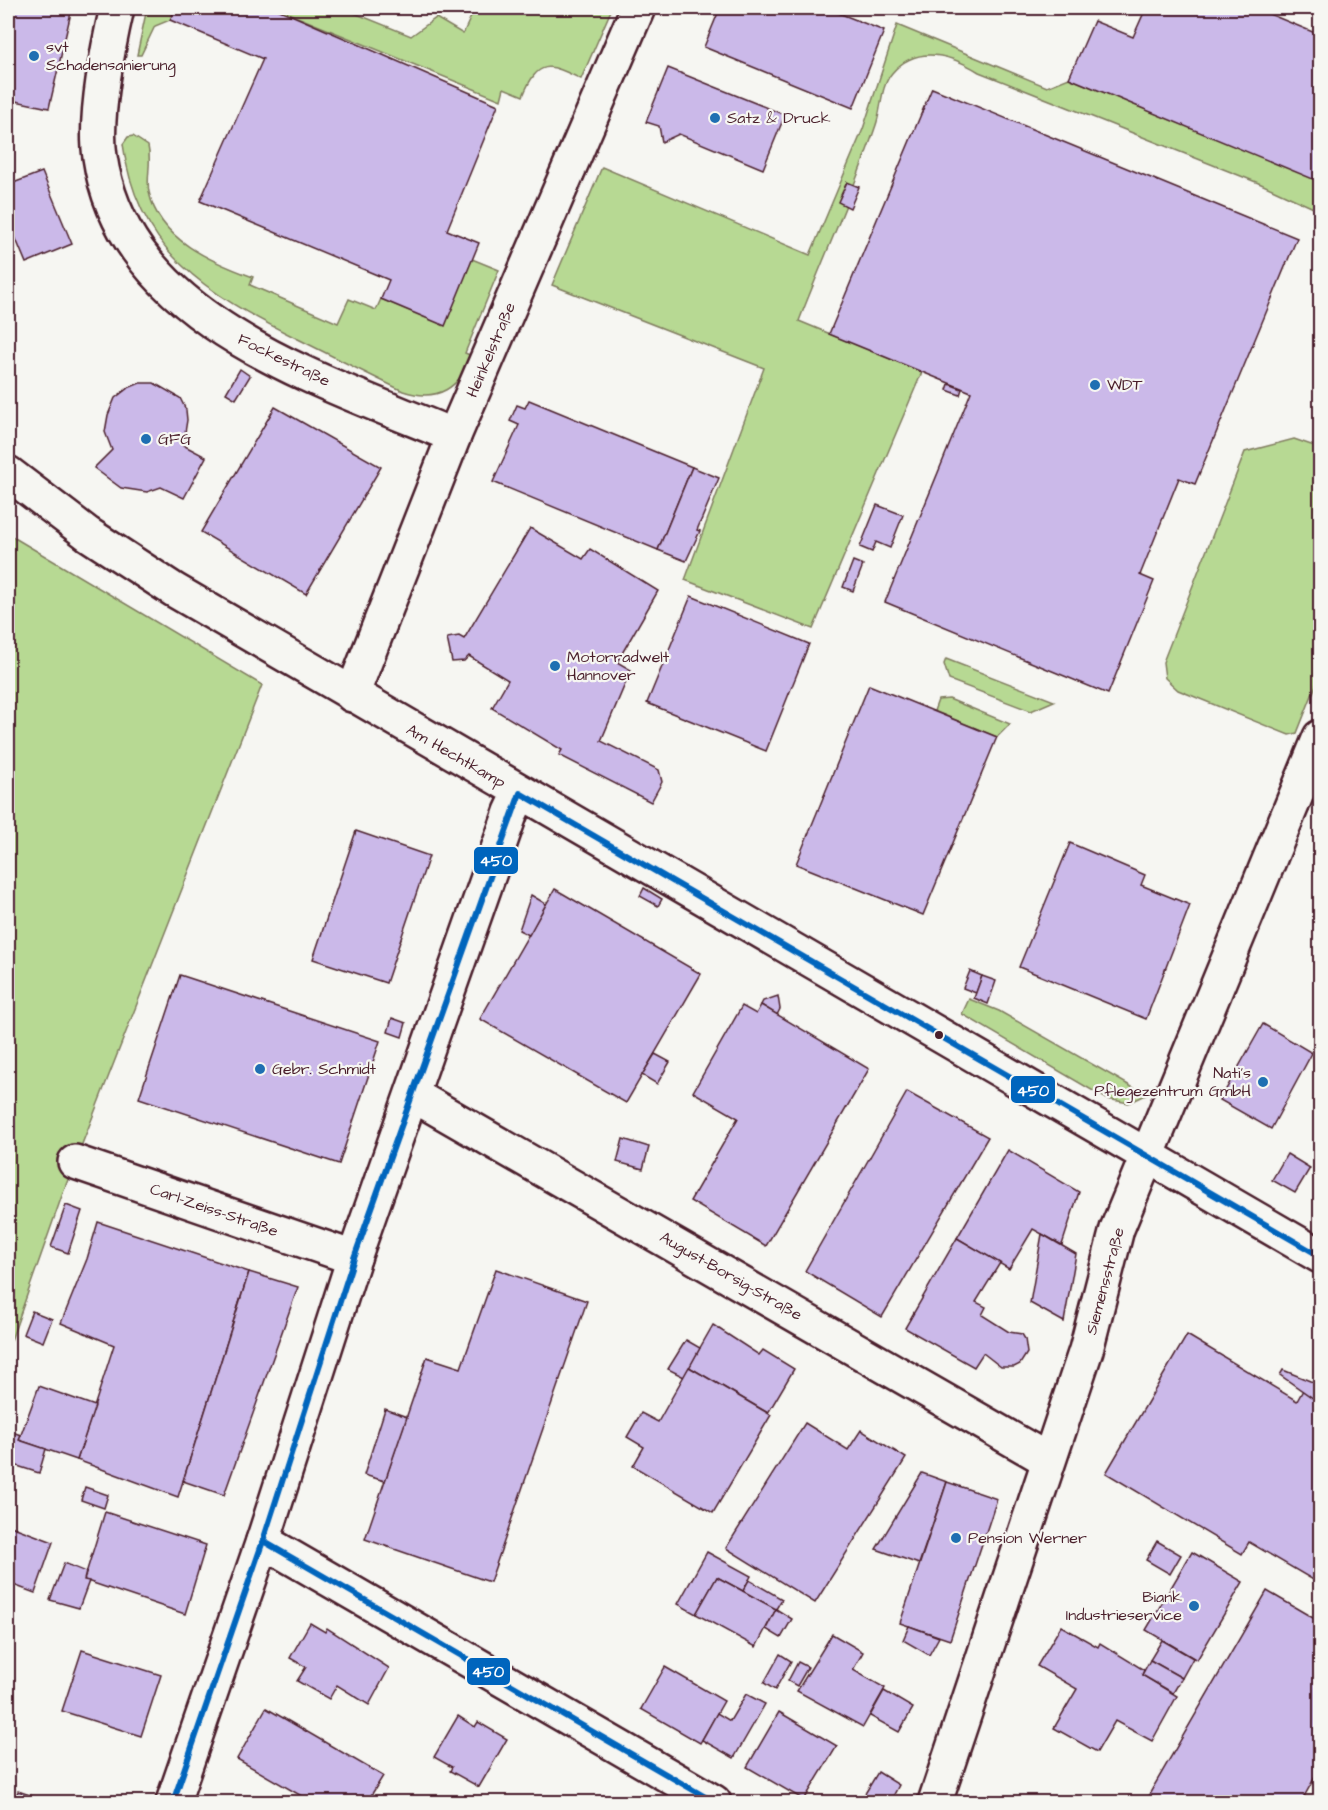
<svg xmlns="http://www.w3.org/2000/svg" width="1328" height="1810" viewBox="0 0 1328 1810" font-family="'Architects Daughter',sans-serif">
	<rect width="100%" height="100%" fill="#f6f6f2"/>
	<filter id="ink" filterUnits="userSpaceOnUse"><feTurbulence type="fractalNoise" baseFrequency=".0167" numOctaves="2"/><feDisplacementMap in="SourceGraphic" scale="12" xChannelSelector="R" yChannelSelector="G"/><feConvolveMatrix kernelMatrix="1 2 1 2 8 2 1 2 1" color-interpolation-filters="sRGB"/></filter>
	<g filter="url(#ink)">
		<g fill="#b7d993" stroke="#807c5f" stroke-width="1.5">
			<path d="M147 8H176L170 20 155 26 141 55H137Z"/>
			<path d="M275 8H342L411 36 436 18 463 34 475 8H612L581 79C549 63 538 59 523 96L504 88 501 100Z"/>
			<path d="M897 25 1047 87 1069 78 1320 181V211L1261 184 979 72C951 55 917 44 892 73 880 87 882 108 876 125 854 191 824 256 799 321L922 372 813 629 685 580 764 368 552 285 602 167 810 255 863 129Z"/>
			<path d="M133 136 148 146C152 162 146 177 149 192 159 240 212 262 253 277L250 285 338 323 349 299 376 310 381 299 444 325 472 259 499 270 465 353 475 357C457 387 440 403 403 391 367 374 332 356 296 338 208 294 137 252 123 144L128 137Z"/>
			<path d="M1294 439 1320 448V675L1297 733 1289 735 1178 690 1165 678 1163 662 1245 452Z"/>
			<path d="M8 534 262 685 64 1190 8 1349Z"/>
			<path d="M946 659 1054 701 1031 711 949 680 944 664Z"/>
			<path d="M949 699 1010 724 997 737 934 711 938 700Z"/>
			<path d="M969 999 999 1011 1146 1095 1129 1103 1107 1099 962 1014Z"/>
		</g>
		<g fill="#cbb9e9" stroke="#4a1f2b" stroke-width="1.5">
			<path d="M8 8H72L49 108 11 100 8 103Z"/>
			<path d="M176 8H275L498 105 447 230 479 243 445 326 381 299 389 280 200 201 263 59 170 20Z"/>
			<path d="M720 8H826L884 31 853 108 704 47Z"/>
			<path d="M1146 8H1255L1320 35V182L1069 78 1094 21 1133 37Z"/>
			<path d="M668 68 785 115 763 169 679 134 662 142 659 126 646 122Z"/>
			<path d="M932 88 1297 238 1195 484 1179 478 1140 575 1154 581 1108 694 885 602 971 392 829 334Z"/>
			<path d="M42 172 72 244 26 263 8 220V185Z"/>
			<path d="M847 182 859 187 850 208 838 202Z"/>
			<path d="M240 369 250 376 236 399 226 393Z"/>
			<path d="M140 383H154L180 398 186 410 187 420 183 445 206 457 184 498 161 487 147 492 121 488 94 468 112 450 105 432 108 415 115 398 128 388Z"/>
			<path d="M949 384 962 389 960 395 947 390Z"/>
			<path d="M529 400 692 467 658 550 493 482 519 425 510 421 517 405 525 408Z"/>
			<path d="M275 407 381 467 306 594 201 532Z"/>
			<path d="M692 467 719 478 697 530 700 531 686 561 658 550Z"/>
			<path d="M877 505 903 515 890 548 876 542 872 552 860 547Z"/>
			<path d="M530 528 583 559 590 549 658 591 617 662 631 670 601 741 659 770 662 782 651 802 559 755 562 750 492 708 508 680 469 656 464 661 452 662 447 638 459 636 464 639Z"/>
			<path d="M853 561 863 565 853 591 843 587Z"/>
			<path d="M691 596 809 644 766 751 647 703Z"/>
			<path d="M869 685 997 737 923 915 796 864Z"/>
			<path d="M356 831 429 856 386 983 313 959Z"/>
			<path d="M1070 843 1145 875 1141 885 1190 905 1146 1019 1019 967Z"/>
			<path d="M644 888 662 899 658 906 640 896Z"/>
			<path d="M555 889 701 974 626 1103 480 1019Z"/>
			<path d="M531 895 546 904 529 935 519 930Z"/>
			<path d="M970 971 982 976 976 993 963 988Z"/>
			<path d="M180 975 380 1041 339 1164 139 1098Z"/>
			<path d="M982 976 996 981 988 1004 974 998Z"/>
			<path d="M778 996 780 1009 777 1015 761 1005 763 1001Z"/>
			<path d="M761 1005 869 1069 766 1246 690 1201 738 1118 693 1092 742 1006 756 1014Z"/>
			<path d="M392 1018 406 1023 402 1037 388 1032Z"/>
			<path d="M1263 1024 1312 1053 1271 1129 1220 1100Z"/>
			<path d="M655 1054 670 1062 657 1084 642 1075Z"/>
			<path d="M907 1092 988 1137 882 1317 805 1271Z"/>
			<path d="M623 1139 649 1147 643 1169 617 1162Z"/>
			<path d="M1320 1144V1157L1315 1154Z"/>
			<path d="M1008 1150 1079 1192 1062 1245 1033 1229 1009 1269 957 1238Z"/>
			<path d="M1287 1154 1310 1168 1295 1193 1272 1180Z"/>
			<path d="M66 1205 82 1211 68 1253 51 1247Z"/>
			<path d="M98 1222 249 1272 178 1497 77 1460 114 1345 61 1323 87 1259Z"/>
			<path d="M1042 1234 1076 1254 1064 1322 1030 1303Z"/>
			<path d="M957 1238 1000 1263 976 1302 986 1307 982 1315 1009 1332 1022 1334 1025 1339 1027 1353 1020 1364 1014 1367H1001L983 1353 974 1367 905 1328Z"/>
			<path d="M496 1269 587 1301 490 1582 365 1539 427 1357 461 1368Z"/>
			<path d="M249 1272 298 1287 224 1495 183 1481Z"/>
			<path d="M32 1311 52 1319 43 1342 23 1334Z"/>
			<path d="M713 1325 759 1355 763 1350 794 1369 768 1413 689 1367Z"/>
			<path d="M1187 1335 1297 1401 1303 1390 1320 1400V1584L1249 1542 1242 1554 1106 1473Z"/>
			<path d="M686 1340 700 1348 684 1377 668 1369Z"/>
			<path d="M689 1367 771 1415 713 1513 633 1466 644 1447 627 1437 641 1413 658 1422Z"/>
			<path d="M1283 1370 1320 1385V1403L1280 1375Z"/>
			<path d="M39 1386 95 1406 77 1460 19 1440Z"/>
			<path d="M385 1409 407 1417 385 1481 364 1475Z"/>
			<path d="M805 1423 848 1450 861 1430 906 1458 815 1603 726 1548Z"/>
			<path d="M9 1431 21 1435 19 1440 46 1449 39 1473 8 1463Z"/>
			<path d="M922 1473 947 1482 919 1564 876 1549Z"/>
			<path d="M947 1482 997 1499 950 1640 900 1623Z"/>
			<path d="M85 1487 108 1495 104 1508 81 1500Z"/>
			<path d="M105 1512 206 1545 185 1614 84 1580Z"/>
			<path d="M8 1525 53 1542 35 1593 8 1583Z"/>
			<path d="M1157 1541 1181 1555 1170 1574 1146 1560Z"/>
			<path d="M707 1552 751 1576 743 1591 717 1577 696 1614 678 1604Z"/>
			<path d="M1192 1552 1243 1582 1197 1660 1146 1630Z"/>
			<path d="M64 1563 86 1572 84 1580 89 1581 79 1608 50 1600Z"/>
			<path d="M717 1577 776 1609 756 1647 696 1614Z"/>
			<path d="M749 1580 782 1599 776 1609 743 1591Z"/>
			<path d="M1267 1591 1320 1622V1768L1301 1802H1153L1147 1798Z"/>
			<path d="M776 1609 792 1619 781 1638 766 1629Z"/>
			<path d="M310 1623 325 1632 327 1628 389 1668 369 1705 337 1685 329 1699 297 1681 306 1667 290 1658Z"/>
			<path d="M909 1626 939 1637 929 1655 903 1640Z"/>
			<path d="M1061 1626 1098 1647 1100 1643 1144 1670 1142 1675 1177 1696 1152 1741 1115 1721 1097 1752 1054 1728 1077 1689 1037 1666Z"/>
			<path d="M832 1634 863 1652 853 1670 885 1688 863 1727 797 1691Z"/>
			<path d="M1162 1640 1193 1658 1182 1678 1150 1660Z"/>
			<path d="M82 1650 161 1675 141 1736 62 1711Z"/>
			<path d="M780 1654 791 1661 775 1690 764 1683Z"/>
			<path d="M1150 1660 1182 1678 1173 1693 1142 1675Z"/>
			<path d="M798 1662 808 1667 797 1686 788 1681Z"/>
			<path d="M665 1667 724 1701 700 1743 641 1709Z"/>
			<path d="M884 1691 913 1708 899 1732 870 1716Z"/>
			<path d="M746 1694 765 1704 734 1758 702 1740 717 1713 730 1721Z"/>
			<path d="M266 1708 383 1776 367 1802H312L237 1759Z"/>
			<path d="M779 1712 837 1746 804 1800 747 1767Z"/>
			<path d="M458 1716 475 1727 478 1722 507 1739 479 1787 450 1771 452 1767 434 1757Z"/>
			<path d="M878 1772 899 1785 890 1802H860Z"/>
			<path d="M18 1791 50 1802H14Z"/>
		</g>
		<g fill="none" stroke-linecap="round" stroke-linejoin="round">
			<defs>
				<g id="minor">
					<path d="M117 8C108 47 94 118 100 157 124 322 322 380 454 436"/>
					<path d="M8 473 88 534 174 590 1320 1256"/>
					<path d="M352 695 454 436 638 8"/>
					<path d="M413 1095 1048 1460"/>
					<path d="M75 1162 354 1258"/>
					<path d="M263 1541 714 1802"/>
					<path d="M173 1802 263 1541 354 1258 511 812 520 793"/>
					<path d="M935 1802 1086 1350 1117 1229 1320 737"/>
				</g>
			</defs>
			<use href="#minor" stroke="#4a1f2b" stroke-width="38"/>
			<use href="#minor" stroke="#f6f6f2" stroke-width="33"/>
			<defs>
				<g id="bus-1">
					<path d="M263 1541 714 1802"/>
					<path d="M173 1802 263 1541 354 1258 520 793 1320 1256"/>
				</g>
			</defs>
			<use href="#bus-1" stroke="#f6f6f2" stroke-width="10"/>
			<use href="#bus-1" stroke="#0065bd" stroke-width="6"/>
		</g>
	</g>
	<g fill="#1f6fb2" stroke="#f6f6f2" stroke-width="2">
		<circle cx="34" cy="56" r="6"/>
		<circle cx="715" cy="118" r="6"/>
		<circle cx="1095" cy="385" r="6"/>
		<circle cx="146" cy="439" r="6"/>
		<circle cx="555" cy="666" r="6"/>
		<circle cx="260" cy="1069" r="6"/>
		<circle cx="1263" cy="1082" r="6"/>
		<circle cx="956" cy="1538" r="6"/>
		<circle cx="1194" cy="1606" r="6"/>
	</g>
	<circle fill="#4a1f2b" stroke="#f6f6f2" stroke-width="2" cx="939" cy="1035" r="5"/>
	<g text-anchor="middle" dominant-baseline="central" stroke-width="4.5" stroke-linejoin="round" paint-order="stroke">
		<g font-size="16" fill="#4a1f2b" stroke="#f6f6f2" text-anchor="start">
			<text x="46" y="47">svt<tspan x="46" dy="18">Schadensanierung</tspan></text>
			<text x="727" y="118">Satz &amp; Druck</text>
			<text x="1107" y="385">WDT</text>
			<text x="158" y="439">GFG</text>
			<text x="567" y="657">Motorradwelt<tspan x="567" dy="18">Hannover</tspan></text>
			<text x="272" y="1069">Gebr. Schmidt</text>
			<text x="1251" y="1073" text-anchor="end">Nati's<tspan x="1251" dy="18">Pflegezentrum GmbH</tspan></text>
			<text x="968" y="1538">Pension Werner</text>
			<text x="1182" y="1597" text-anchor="end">Biank<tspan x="1182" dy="18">Industrieservice</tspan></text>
		</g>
		<g font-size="16" fill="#4a1f2b" stroke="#f6f6f2">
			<text transform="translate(491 350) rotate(-67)">Heinkelstraße</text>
			<text transform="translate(284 360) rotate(26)">Fockestraße</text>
			<text transform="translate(456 756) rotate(30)">Am Hechtkamp</text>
			<text transform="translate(214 1210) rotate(19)">Carl-Zeiss-Straße</text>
			<text transform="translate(731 1276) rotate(30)">August-Borsig-Straße</text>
			<text transform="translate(1105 1281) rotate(-75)">Siemensstraße</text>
		</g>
	</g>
	<g stroke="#f6f6f2" stroke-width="2">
		<rect x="473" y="846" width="46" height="29" rx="6" fill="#0065bd"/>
		<rect x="1010" y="1075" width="46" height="29" rx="6" fill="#0065bd"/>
		<rect x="466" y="1657" width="45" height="29" rx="6" fill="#0065bd"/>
	</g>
	<g font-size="16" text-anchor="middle" font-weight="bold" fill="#fff">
		<text x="496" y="866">450</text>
		<text x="1033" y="1096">450</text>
		<text x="488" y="1677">450</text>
	</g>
	<rect width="1328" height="1810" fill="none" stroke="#f6f6f2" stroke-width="30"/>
	<rect x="15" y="15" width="1298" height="1780" fill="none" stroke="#4a1f2b" stroke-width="2" filter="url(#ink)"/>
</svg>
